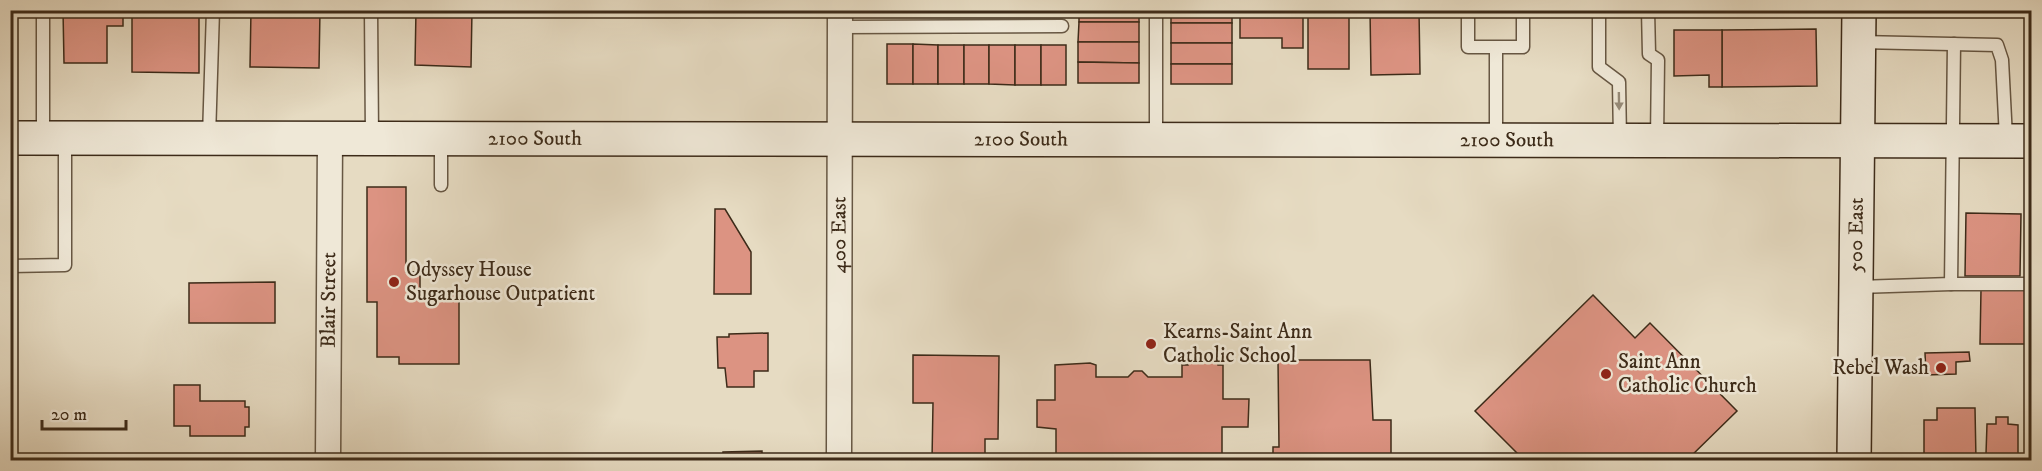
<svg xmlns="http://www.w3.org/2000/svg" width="2042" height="471" viewBox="0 0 2042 471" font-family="'IM FELL DW Pica',serif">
	<rect width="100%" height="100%" fill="#e6dbc2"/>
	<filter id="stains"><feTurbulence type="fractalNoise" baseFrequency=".00333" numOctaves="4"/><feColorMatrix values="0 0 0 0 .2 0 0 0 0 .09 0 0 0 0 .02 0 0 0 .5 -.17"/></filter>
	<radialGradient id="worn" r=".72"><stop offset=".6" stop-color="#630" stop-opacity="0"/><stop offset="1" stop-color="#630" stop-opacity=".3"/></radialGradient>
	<g fill="#dc9382" stroke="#3d2b19" stroke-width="1.5">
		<path d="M63 10H123V26H107V63H64Z"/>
		<path d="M132 10H199V73L132 72Z"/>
		<path d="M251 10H320L319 68 250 67Z"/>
		<path d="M416 10H472L471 67 415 65Z"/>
		<rect x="1079" y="10" width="60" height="12"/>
		<rect x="1171" y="10" width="61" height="13"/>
		<path d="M1240 10H1303V48H1282V38H1240Z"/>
		<path d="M1308 10 1330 14V10H1349V69H1308Z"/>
		<path d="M1370 10H1419L1420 74 1371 75Z"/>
		<path d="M1726 10H1800V16L1726 17Z"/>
		<path d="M1079 22H1139V42H1078Z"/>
		<rect x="1171" y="23" width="61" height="20"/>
		<path d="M1816 29 1817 86 1722 87V30Z"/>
		<path d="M1674 30H1722V87H1709V75L1674 76Z"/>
		<path d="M1078 42H1139V63L1078 62Z"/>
		<rect x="1171" y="43" width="61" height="21"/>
		<rect x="887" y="44" width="26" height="40"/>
		<path d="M913 44 938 45V84H913Z"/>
		<rect x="938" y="45" width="26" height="39"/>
		<rect x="964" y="45" width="25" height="39"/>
		<path d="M989 45H1015V85L989 84Z"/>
		<rect x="1015" y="45" width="26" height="40"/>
		<rect x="1041" y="45" width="25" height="40"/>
		<path d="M1078 62 1139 63V83H1078Z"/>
		<rect x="1171" y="64" width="61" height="20"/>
		<path d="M367 187H406V272H420V291H459V364H399V357H377V302H367Z"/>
		<path d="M715 209H725L751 252V294H714Z"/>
		<path d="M1966 213 2021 214 2020 276H1965Z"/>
		<path d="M275 282V323H189V283Z"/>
		<path d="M1981 290H2032V344H1980Z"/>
		<path d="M1593 295 1635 338 1650 323 1737 411 1687 460H1524L1475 411Z"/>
		<path d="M768 333V371H754V387H727L725 368H718L717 337H729V334Z"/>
		<path d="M1969 352 1970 361 1956 362V374L1926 375 1925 353Z"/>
		<path d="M913 355 999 356 998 439H985V460H932L933 403H913Z"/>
		<path d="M1278 360H1370L1373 420H1391V460H1273V447H1279Z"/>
		<path d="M1188 362H1218V365H1223V399H1249L1248 427H1222V460H1184V458L1117 460V456H1097V460H1056V429L1037 427V400H1055V365L1090 363 1096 365V377H1128L1134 371H1142L1148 377H1182V365H1188Z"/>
		<path d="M174 385H200V401H245V407H249V427H245V436H190V426H174Z"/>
		<path d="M1937 408H1975L1976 460H1924V420H1937Z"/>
		<path d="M1996 417H2008V424L2018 425V455L1986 454 1987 424H1996Z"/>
		<path d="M762 451V460H723V452Z"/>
	</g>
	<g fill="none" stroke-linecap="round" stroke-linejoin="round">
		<defs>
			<g id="lane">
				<path d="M371 10 372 138"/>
				<path d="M1468 10V47H1523V10"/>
				<path d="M1599 10V67L1619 82 1620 140"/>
				<path d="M1648 10 1649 54 1658 60 1657 139"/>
				<path d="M840 27 1062 26"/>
				<path d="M1860 42 1997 45 2002 60 2006 138"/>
				<path d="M43 137V10"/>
				<path d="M209 137 213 10"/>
				<path d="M1156 138V10"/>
				<path d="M1496 138V48"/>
				<path d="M441 140V185"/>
				<path d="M10 266 65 265V140"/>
				<path d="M1951 284H2032"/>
				<path d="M1858 287 1951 284 1954 44"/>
			</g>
			<g id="street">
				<path id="s1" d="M328 460 330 139"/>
				<path id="s2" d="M839 460 840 10"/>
			</g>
			<g id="secondary">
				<path id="s3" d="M10 138 2032 141"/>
				<path id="s4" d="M1854 460 1859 10"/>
			</g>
		</defs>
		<use href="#lane" stroke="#675743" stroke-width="15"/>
		<use href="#street" stroke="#675743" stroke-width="27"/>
		<use href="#secondary" stroke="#3d2b19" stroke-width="36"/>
		<use href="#lane" stroke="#efe8d7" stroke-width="12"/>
		<use href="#street" stroke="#efe8d7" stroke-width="24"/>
		<use href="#secondary" stroke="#efe8d7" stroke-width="33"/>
	</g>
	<defs><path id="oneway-solid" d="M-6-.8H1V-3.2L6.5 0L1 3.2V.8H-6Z" transform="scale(1.5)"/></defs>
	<use fill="#968a78" href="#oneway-solid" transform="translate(1619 101) rotate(89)"/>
	<g fill="#8f2418" stroke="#efe8d7" stroke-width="2">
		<circle cx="394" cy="282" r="6"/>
		<circle cx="1151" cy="344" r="6"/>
		<circle cx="1941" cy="368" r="6"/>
		<circle cx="1606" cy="374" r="6"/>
	</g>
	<g text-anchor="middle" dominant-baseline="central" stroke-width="5" stroke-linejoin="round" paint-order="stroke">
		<g font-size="21" fill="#3d2b19" stroke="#efe8d7">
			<text stroke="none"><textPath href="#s3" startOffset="525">2100 South</textPath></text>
			<text stroke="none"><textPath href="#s3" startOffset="1011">2100 South</textPath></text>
			<text stroke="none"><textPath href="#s3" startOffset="1497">2100 South</textPath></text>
			<text stroke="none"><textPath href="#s2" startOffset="225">400 East</textPath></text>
			<text stroke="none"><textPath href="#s4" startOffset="225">500 East</textPath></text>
			<text stroke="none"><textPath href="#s1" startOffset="160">Blair Street</textPath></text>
		</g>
		<g font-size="21" fill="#3d2b19" stroke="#efe8d7" text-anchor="start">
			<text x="406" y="270">Odyssey House<tspan x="406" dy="24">Sugarhouse Outpatient</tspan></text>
			<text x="1163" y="332">Kearns-Saint Ann<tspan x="1163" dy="24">Catholic School</tspan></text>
			<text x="1618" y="362">Saint Ann<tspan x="1618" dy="24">Catholic Church</tspan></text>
			<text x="1929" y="368" text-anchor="end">Rebel Wash</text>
		</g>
	</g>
	<rect width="2042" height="471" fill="none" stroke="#e6dbc2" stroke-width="36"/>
	<rect x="12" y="12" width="2018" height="447" fill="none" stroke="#3d2b19" stroke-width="3"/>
	<rect x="18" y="18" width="2006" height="435" fill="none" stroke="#3d2b19" stroke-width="1.5"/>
	<path d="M42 420v9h84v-9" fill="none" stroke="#3d2b19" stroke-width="3"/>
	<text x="51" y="420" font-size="18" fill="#3d2b19" stroke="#efe8d7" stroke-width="4.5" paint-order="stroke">20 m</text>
	<rect width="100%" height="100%" filter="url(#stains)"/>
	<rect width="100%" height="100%" fill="url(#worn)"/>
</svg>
